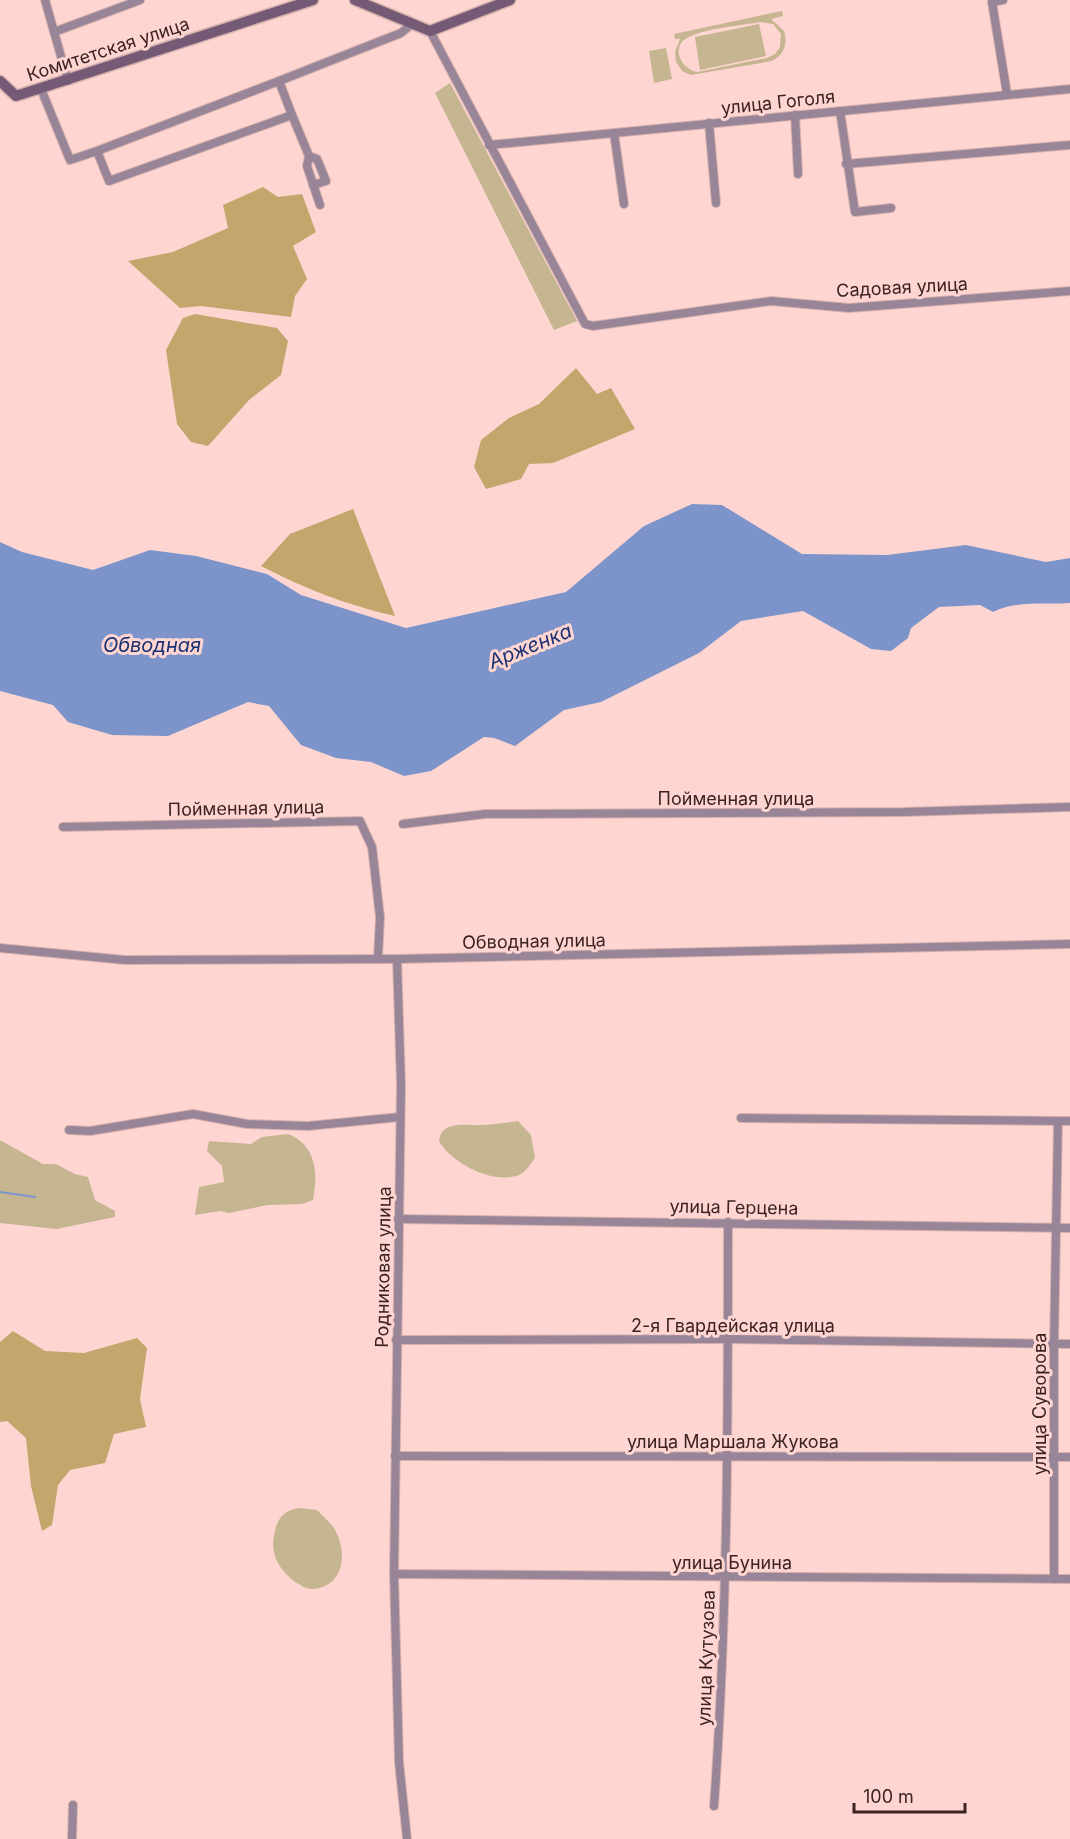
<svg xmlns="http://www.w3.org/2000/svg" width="1070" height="1839" viewBox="0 0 1070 1839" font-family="Inter,sans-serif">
	<rect width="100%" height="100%" fill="#fed5d1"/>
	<g fill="#c6b591" fill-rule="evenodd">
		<path d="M782 11 783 16 771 19 784 31C788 44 784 55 772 61L691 75 682 71 676 62 675 52 680 39H675L674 34ZM760 22 773 24 781 34 780 47 775 54 767 58 697 72C680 69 670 45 689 37 707 28 739 26 760 22Z"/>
		<path d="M759 24 766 56 700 70 695 37Z"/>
		<path d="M666 48 672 79 654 83 649 51Z"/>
		<path d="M450 83 577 321 554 330 435 93Z"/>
		<path d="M518 1121 531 1135 535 1158C531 1163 526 1172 519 1175 493 1185 451 1163 439 1141 441 1121 464 1125 479 1125 491 1125 505 1123 518 1121Z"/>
		<path d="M288 1134C317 1145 318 1175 313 1200L302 1204 268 1205 229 1213 220 1211 195 1215 199 1187 224 1182 222 1166 207 1151 209 1141 251 1144 262 1137Z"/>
		<path d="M0 1140 43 1164H56L75 1174 88 1177 95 1200 115 1211V1217L57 1229 0 1223Z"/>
		<path d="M299 1508 317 1510C322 1516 331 1522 335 1530 348 1553 344 1587 312 1589 305 1589 301 1585 295 1582 278 1569 269 1553 275 1531 278 1517 285 1510 299 1508Z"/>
	</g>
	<g fill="#c2a66b">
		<path d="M263 187 278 197 302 194 316 232 293 246 307 279 295 296 291 317 201 306 180 308 128 261 173 252 228 228 223 205Z"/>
		<path d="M195 314 277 328 288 341 281 375 249 400 208 446 191 442 177 424 166 350 183 318Z"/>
		<path d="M576 368 597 394 611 388 635 429 553 463 529 464 521 479 486 489 474 467 481 440 509 418 539 404Z"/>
		<path d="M353 509 395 616C347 605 305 589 261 566L290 534Z"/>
		<path d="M13 1331 45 1351 84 1353 137 1338 147 1348 140 1399 146 1427 114 1434 105 1463 70 1470 58 1485 52 1525 42 1531 31 1486 26 1438 7 1421 0 1422V1342Z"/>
	</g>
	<path fill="#7c94c9" d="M692 504 722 505 802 554 887 555 966 545 1046 562 1070 558V603C1044 605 1017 600 993 612L980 605 939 607 911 628 908 638 891 651 871 649 803 611 741 621 699 653 601 702 564 710 515 746 494 738 484 737 431 771 404 776 371 762 336 758 301 745 269 706 248 702 168 736 112 735 68 722 53 705 0 691V542L22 552 93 570 150 550 196 556 267 574 301 595 406 628 566 592 644 526Z"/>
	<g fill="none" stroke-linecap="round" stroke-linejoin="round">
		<path stroke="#7c94c9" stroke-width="2" d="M0 1192 35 1197"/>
		<defs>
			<g id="street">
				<path d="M45 0 68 81"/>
				<path d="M1003 0 992 2 1007 94"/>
				<path d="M430 31 585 324 593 326 771 301 849 308 1070 291"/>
				<path d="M54 32 140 0"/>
				<path d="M279 81 401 33 412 24"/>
				<path d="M41 89 70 160 97 151 109 181 292 115 279 81 97 151"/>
				<path d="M840 111 855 212 891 208"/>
				<path d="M292 115 309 156 307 166 320 205"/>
				<path d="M795 115 798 174"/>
				<path d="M709 123 716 203"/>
				<path d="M614 133 624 204"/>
				<path d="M489 145 1070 89"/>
				<path d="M309 156 317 159 326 181 313 185"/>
				<path d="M846 164 1070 145"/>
				<path d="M403 824 485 814 904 812 1070 807"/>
				<path d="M63 827 360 821 372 847 380 917 378 959"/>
				<path d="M0 948 125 960 397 959 1070 944"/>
				<path d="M397 959 401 1085 394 1574 399 1762 407 1839"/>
				<path d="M741 1118 1058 1121"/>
				<path d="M69 1130 90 1131 193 1114 247 1124 308 1126 400 1117"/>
				<path d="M398 1219 1070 1228"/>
				<path d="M396 1340 728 1339 1070 1344"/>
				<path d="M395 1456 1070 1457"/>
				<path d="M394 1574 1070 1579"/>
				<path d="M1054 1579V1344L1058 1121H1070"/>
				<path d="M714 1806C728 1612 728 1417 728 1222"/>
				<path d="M72 1839 73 1805"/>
			</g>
			<g id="secondary">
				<path d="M355 0 430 31 510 0"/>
				<path d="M0 81 16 96 313 0"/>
			</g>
		</defs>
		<use href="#street" stroke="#d7b1ae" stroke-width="10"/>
		<use href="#secondary" stroke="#d7b1ae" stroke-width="13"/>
		<use href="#street" stroke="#988698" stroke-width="8"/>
		<use href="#secondary" stroke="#745a75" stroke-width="10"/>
	</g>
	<g text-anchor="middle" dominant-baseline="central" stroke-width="6" stroke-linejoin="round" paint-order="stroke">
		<g font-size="18" fill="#3c2321" stroke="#fed5d1">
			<text transform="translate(108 49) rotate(-18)">Комитетская улица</text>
			<text transform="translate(778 102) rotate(-6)">улица Гоголя</text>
			<text transform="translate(902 287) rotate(-3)">Садовая улица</text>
			<text x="736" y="798">Пойменная улица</text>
			<text transform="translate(246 808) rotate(-1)">Пойменная улица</text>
			<text transform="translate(534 941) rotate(-1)">Обводная улица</text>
			<text transform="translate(734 1207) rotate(1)">улица Герцена</text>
			<text transform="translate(383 1267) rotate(-89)">Родниковая улица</text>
			<text x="733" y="1325">2-я Гвардейская улица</text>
			<text transform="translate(1039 1404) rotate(-90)">улица Суворова</text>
			<text x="733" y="1441">улица Маршала Жукова</text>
			<text x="732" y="1562">улица Бунина</text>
			<text transform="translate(706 1658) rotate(-88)">улица Кутузова</text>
		</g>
		<g font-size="20" font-style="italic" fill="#1b3272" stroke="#fed5d1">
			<text x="152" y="645">Обводная</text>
			<text transform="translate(530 646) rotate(-22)">Арженка</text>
		</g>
	</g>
	<path d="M854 1803v9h111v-9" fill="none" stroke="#3c2321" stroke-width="3"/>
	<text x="863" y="1803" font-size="18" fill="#3c2321" stroke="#fed5d1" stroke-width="4.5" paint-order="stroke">100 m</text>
</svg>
